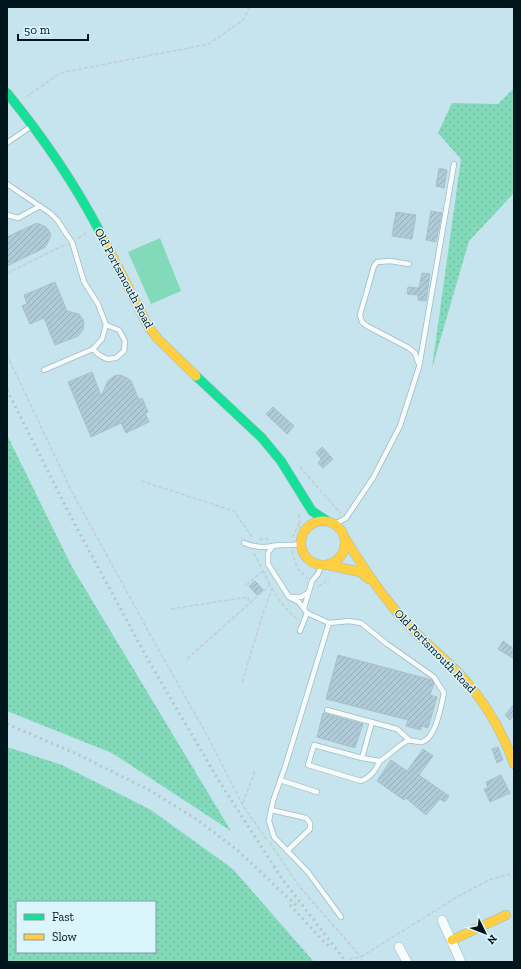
<svg xmlns="http://www.w3.org/2000/svg" width="521" height="969" viewBox="0 0 521 969" font-family="'Zilla Slab',serif">
	<defs>
		<pattern id="grass-dots" width="8" height="8" patternUnits="userSpaceOnUse"><rect width="8" height="8" fill="#83daba"/><path d="M2 2h.1M6 6h.1" fill="none" stroke="#6fba9f" stroke-width="1.8" stroke-linecap="round"/></pattern>
		<pattern id="building-hatch" width="6" height="6" patternUnits="userSpaceOnUse"><rect width="6" height="6" fill="#b1cad7"/><path d="M-1 1l2-2M0 6l6-6M5 7l2-2" fill="none" stroke="#96adb8"/></pattern>
	</defs>
	<rect width="100%" height="100%" fill="#c6e4ed"/>
	<g fill="url(#grass-dots)" fill-rule="evenodd">
		<path d="M514 88V193L469 241 432 368 461 159 438 133 452 103 498 104Z"/>
		<path d="M7 435 72 567 231 831 112 753 7 711Z"/>
		<path d="M7 747 62 765 151 810 233 869 314 962H7ZM17 902H155V952H17Z"/>
	</g>
	<path fill="#83daba" d="M160 238 181 291 151 304 128 252Z"/>
	<g fill="url(#building-hatch)" stroke="#a9c0cb">
		<path d="M439 168 447 170 444 188 436 186Z"/>
		<path d="M431 211 442 213 436 242 426 240Z"/>
		<path d="M396 212 416 215 412 239 392 236Z"/>
		<path d="M37 223 46 227 49 231 51 235 47 244 44 248 7 266V237Z"/>
		<path d="M422 273 430 274 426 301 418 300V295L407 294 408 287 419 288Z"/>
		<path d="M55 282 67 311 79 314 83 320 84 323 83 330 78 336 55 345 44 318 30 324 22 306 27 304 24 295Z"/>
		<path d="M92 372 101 396 108 381 114 376 120 375 127 378 131 381 139 400 142 398 148 412 145 413 149 422 126 433 121 423 91 437 68 382Z"/>
		<path d="M273 407 294 426 287 434 266 414Z"/>
		<path d="M322 447 333 459 323 468 318 463 321 459 316 453Z"/>
		<path d="M255 581 263 590 257 595 249 586Z"/>
		<path d="M503 641 514 649V659L498 649Z"/>
		<path d="M338 655 432 680 434 683 430 695 437 697 428 728 421 726V730L406 726 408 720 326 699Z"/>
		<path d="M514 704V716L510 720 505 715Z"/>
		<path d="M323 713 363 724 355 748 317 737Z"/>
		<path d="M498 747 503 760 497 763 492 749Z"/>
		<path d="M423 749 433 756 419 775 449 796 445 802 440 799 426 815 406 798 404 800 377 781 391 760 407 771Z"/>
		<path d="M501 775 510 793 490 802 484 789 488 788 486 782Z"/>
	</g>
	<g fill="none" stroke-linecap="round" stroke-linejoin="round">
		<defs>
			<g id="lane">
				<path d="M7 143 30 127"/>
				<path d="M7 184 50 213 58 221 67 235 72 242 84 282 98 304 106 325 102 339 93 349 44 370"/>
				<path d="M7 215 18 218 40 206"/>
				<path d="M409 264 390 261 377 262 374 266 360 315 362 322 367 326 409 348 415 353 418 362"/>
				<path d="M93 349 99 355 107 359 116 358 124 351 125 341 119 330 106 325"/>
				<path d="M335 524 346 518 373 478 400 426 419 367 454 164"/>
				<path d="M302 540 300 544C290 546 282 544 273 546L268 553V564L289 597 299 602 307 613 329 623 349 621 361 623 387 644 434 677 444 693C441 706 436 738 422 742 417 743 412 739 407 741 397 746 390 755 380 761L362 758 314 745 308 765 361 781C371 777 375 771 380 761"/>
				<path d="M244 543C254 547 263 548 273 546"/>
				<path d="M290 597H301L308 593"/>
				<path d="M304 608 312 581 318 574 321 566"/>
				<path d="M329 623 285 767 273 801 269 821 274 837 308 872 341 917"/>
				<path d="M300 631 307 613"/>
				<path d="M327 710 397 729 409 740"/>
				<path d="M362 758 372 722"/>
				<path d="M280 780 317 792"/>
				<path d="M271 810 306 818 310 823V829L287 851"/>
			</g>
			<g id="street">
				<path d="M442 920 461 962"/>
				<path d="M399 947 407 962"/>
			</g>
			<g id="fast">
				<path d="M7 93C43 137 75 184 101 234"/>
				<path d="M196 376 262 438 281 461 312 511 327 521"/>
			</g>
			<g id="slow">
				<path d="M101 234 148 326 158 339 196 376"/>
				<circle cx="323" cy="543" r="22"/>
				<path d="M345 538C362 566 380 593 402 618 421 640 445 658 465 680 487 705 503 733 514 764"/>
				<path d="M328 565 360 572 369 579"/>
				<path d="M452 940 506 915"/>
			</g>
		</defs>
		<use href="#lane" stroke="#a0bac2" stroke-width="6"/>
		<use href="#street" stroke="#a0bac2" stroke-width="10"/>
		<use href="#fast" stroke="#a0bac2" stroke-width="10"/>
		<use href="#slow" stroke="#a0bac2" stroke-width="10"/>
		<g stroke="#c4cdd0" stroke-width="1.5" stroke-dasharray="4 2" stroke-linecap="butt">
			<path d="M26 97 60 73 209 44 243 20 250 7"/>
			<path d="M78 238 86 233"/>
			<path d="M7 273 65 245"/>
			<path d="M7 355 72 492 161 654 207 735 242 804 267 840"/>
			<path d="M300 467 341 514"/>
			<path d="M141 481 234 511 252 537"/>
			<path d="M299 514 300 531 299 533"/>
			<path d="M292 537 294 535 299 523"/>
			<path d="M259 539H269"/>
			<path d="M292 551 297 568 307 578"/>
			<path d="M254 553 261 567"/>
			<path d="M263 570 270 585"/>
			<path d="M246 585 263 571"/>
			<path d="M318 586 323 584 329 578"/>
			<path d="M272 588C279 601 286 610 297 619"/>
			<path d="M171 609 248 597 249 603"/>
			<path d="M187 659 270 585 272 588 261 620 242 683"/>
			<path d="M243 803 255 771"/>
			<path d="M270 843 299 886 361 957"/>
			<path d="M349 959 361 957 457 897 489 880 514 873"/>
		</g>
		<use href="#lane" stroke="#f6fbfc" stroke-width="4.5"/>
		<use href="#street" stroke="#f6fbfc" stroke-width="9"/>
		<use href="#fast" stroke="#16e098" stroke-width="9"/>
		<use href="#slow" stroke="#ffcf43" stroke-width="9"/>
		<g stroke="#bbc3c5" stroke-width="3" stroke-dasharray="2 4" stroke-linecap="butt">
			<path d="M7 390 71 517 147 658 219 781 283 880 346 962"/>
			<path d="M7 724 77 754 151 791 196 819 236 849 298 907"/>
			<path d="M290 905 328 946"/>
		</g>
	</g>
	<g text-anchor="middle" dominant-baseline="central" stroke-width="3" stroke-linejoin="round" paint-order="stroke">
		<g font-size="12" fill="#00151c" stroke="#dbf5fd">
			<text transform="translate(124 278) rotate(62)">Old Portsmouth Road</text>
			<text transform="translate(435 651) rotate(46)">Old Portsmouth Road</text>
		</g>
	</g>
	<rect width="521" height="969" fill="none" stroke="#00151c" stroke-width="16"/>
	<rect x="16" y="901" width="140" height="52" fill="#dbf5fd" stroke="#839ba3"/>
	<rect x="24" y="914" width="20" height="6" fill="#16e098" stroke="#839ba3"/>
	<text x="52" y="921" font-size="12" fill="#00151c">Fast</text>
	<rect x="24" y="934" width="20" height="6" fill="#ffcf43" stroke="#839ba3"/>
	<text x="52" y="941" font-size="12" fill="#00151c">Slow</text>
	<g transform="translate(485 933) rotate(133)" stroke="#dbf5fd" stroke-width="3" paint-order="stroke">
	<path d="M0-3L7 15L0 10L-7 15Z" fill="#00151c"/>
	<text y="-6" font-size="11" font-weight="bold" text-anchor="middle" fill="#00151c">N</text>
	</g>
	<path d="M18 34v6h70v-6" fill="none" stroke="#00151c" stroke-width="2"/>
	<text x="24" y="34" font-size="12" fill="#00151c" stroke="#dbf5fd" stroke-width="3" paint-order="stroke">50 m</text>
</svg>
